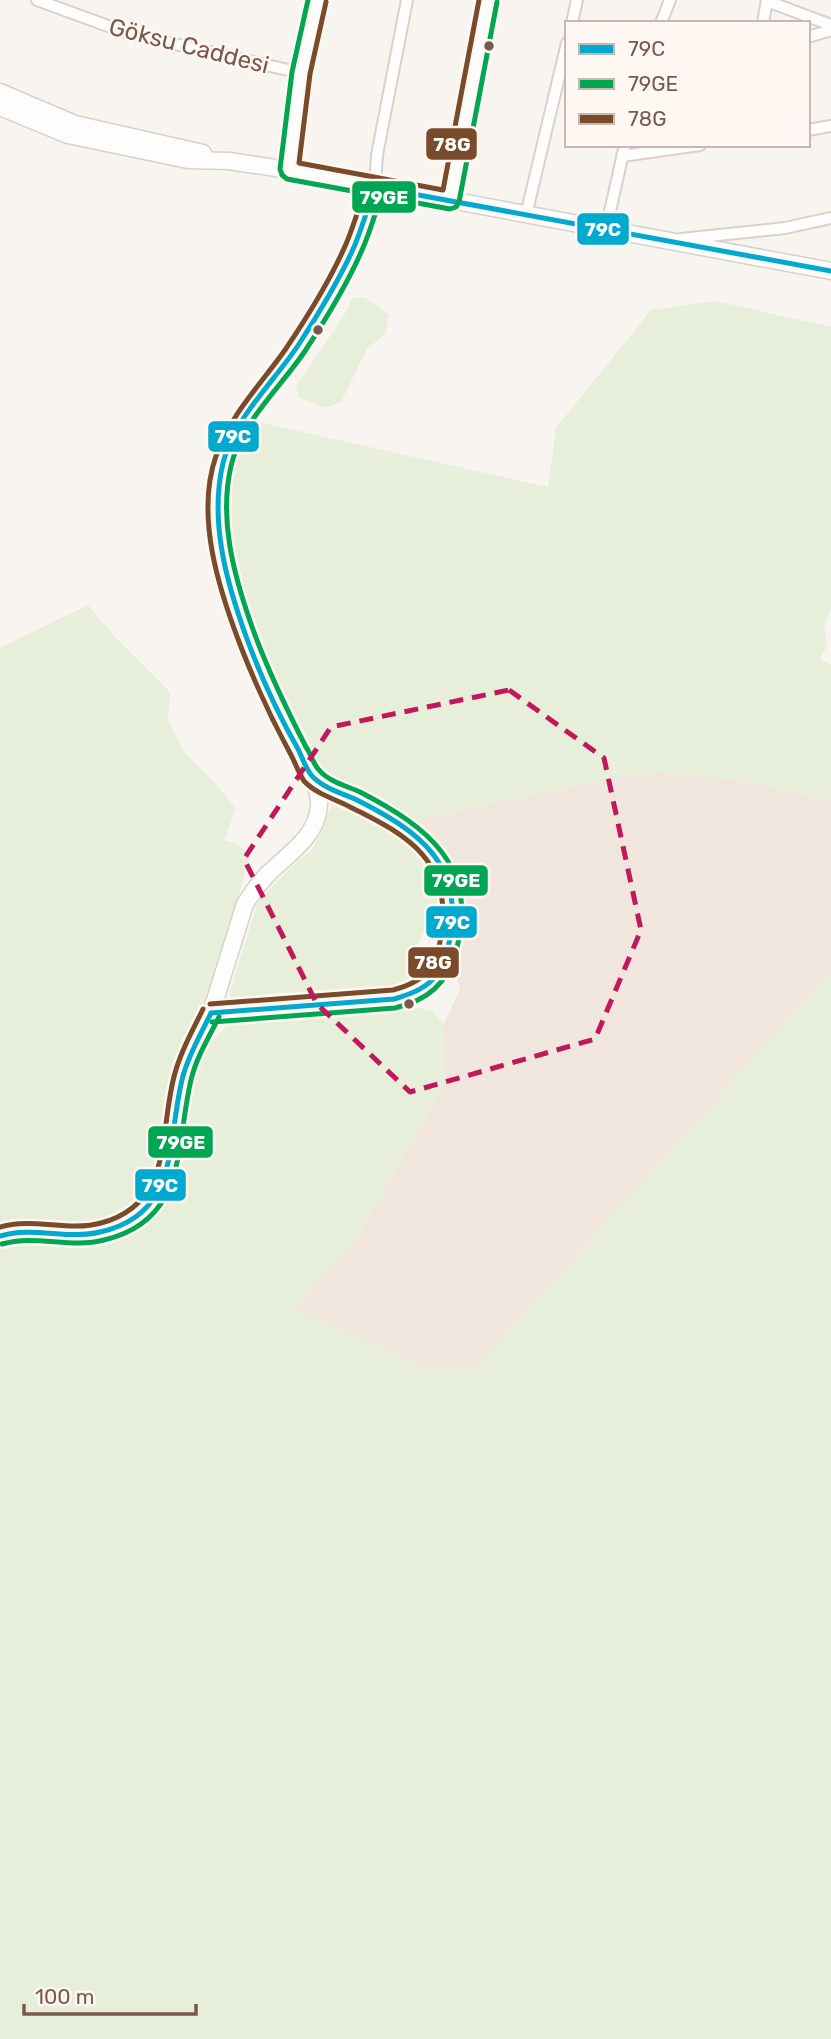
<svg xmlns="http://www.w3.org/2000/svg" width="831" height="2039" viewBox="0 0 831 2039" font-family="Rubik,sans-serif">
	<rect width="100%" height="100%" fill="#f8f4ef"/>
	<path fill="#f1e6dd" d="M658 771 745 781 831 801V972L474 1370 427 1371 389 1351 293 1309 354 1242 445 1084 444 1024 460 989 457 977 461 908 458 885 448 862 431 840 411 822 502 801Z"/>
	<g fill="#e7efda">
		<path d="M364 297 389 315 385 334 367 349 341 402 325 408 298 397 296 386 344 316 352 298Z"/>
		<path d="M716 301 831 327V608L824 627 827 646 820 659 831 665V801L745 781 658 771 502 801 411 822 373 796 333 779 316 764 297 737 249 619 235 572 228 520 231 482 239 450 258 422 548 487 556 428 651 310Z"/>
		<path d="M88 605 115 637 170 692 168 719 185 754 214 782 236 809 224 840 239 845 250 856 203 1020 181 1061 171 1091 162 1152 157 1176 149 1193 133 1210 119 1218 96 1224 38 1221 0 1225V648Z"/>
		<path d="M333 802C345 804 356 812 367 818 381 825 398 832 410 841 430 856 446 889 438 914 436 922 430 924 425 930 417 940 410 968 411 981 382 1002 281 996 240 1002L234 1000 230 995 231 988 257 905 262 897 292 866 311 851 318 839Z"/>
		<path d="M831 972V2039H0V1246C48 1226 93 1259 144 1223 210 1177 159 1072 234 1021L419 1008 432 1011 444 1024 445 1084 354 1242 294 1309 389 1351 427 1371 474 1370Z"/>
	</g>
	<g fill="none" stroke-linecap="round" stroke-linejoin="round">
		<defs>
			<g id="street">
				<path d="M37 0 127 33 301 73"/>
				<path d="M767 1 831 25"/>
				<path d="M572 23 577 0"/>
				<path d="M661 23 670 0"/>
				<path d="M763 23 767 0"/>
				<path d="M808 37 831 30"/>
				<path d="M808 130 831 126"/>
				<path d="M622 156 700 145"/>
				<path d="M375 187 377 155 407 0"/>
				<path d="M526 215 567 43"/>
				<path d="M606 229 625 145"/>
				<path d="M681 239 785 228 831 218"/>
			</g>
			<g id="secondary">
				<path d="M0 92 75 124 203 153"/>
				<path d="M0 107 68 135 188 160 229 161 289 170 831 271"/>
				<path d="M289 170 301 73 317 0"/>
				<path d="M450 200 488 0"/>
				<path d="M211 1013 394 999C429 991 440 980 449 944 469 864 420 832 356 800 345 794 323 787 314 778 308 773 304 762 301 755 278 714 258 670 242 625 223 572 203 492 232 439 250 405 278 377 299 344 319 313 339 281 354 247 362 228 368 207 375 187"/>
				<path d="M0 1236 32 1231 97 1233 135 1220 151 1206 163 1187 184 1074 211 1013 245 904C252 893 259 883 268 874 289 853 317 837 319 805 320 796 316 787 313 778"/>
			</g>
		</defs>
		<use href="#street" stroke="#d8d1cd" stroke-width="14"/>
		<use href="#secondary" stroke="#d8d0cb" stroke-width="19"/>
		<use href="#street" stroke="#fefdfd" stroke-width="10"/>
		<use href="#secondary" stroke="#fefdfd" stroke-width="16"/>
		<defs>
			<g id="bus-1">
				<path d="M375 187 831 271"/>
				<path d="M211 1013 394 999C427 990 442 978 449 943 466 864 419 831 355 799 341 793 324 788 313 777 306 770 303 759 298 749 278 714 261 677 247 639 227 584 209 522 223 463 234 418 274 382 299 344 319 313 339 281 354 247 362 228 368 207 375 187"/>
				<path d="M0 1236C34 1226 67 1240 100 1232 182 1214 166 1139 183 1076 189 1054 201 1034 211 1013"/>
			</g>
			<g id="bus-2">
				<path d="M308 0 292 72 280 169 282 175 287 179 450 209 456 207 459 202 497 2"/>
				<path d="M212 1022 395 1008C428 1000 447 984 456 951 480 867 428 827 360 792 347 786 329 782 319 770 313 764 311 754 306 747 285 706 265 665 250 621 233 572 219 518 231 466 241 422 281 387 305 351 326 319 347 285 362 250 371 230 376 210 383 190"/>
				<path d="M2 1244C36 1234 70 1249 104 1240 188 1220 175 1147 191 1080 196 1058 209 1037 219 1017"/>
			</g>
			<g id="bus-3">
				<path d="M326 2 310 74 299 163 443 190 479 0"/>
				<path d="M210 1004 393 990C424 982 436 969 441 936 453 862 410 836 350 807 335 799 316 794 304 781 298 772 295 762 290 753 271 718 255 683 241 647 219 590 195 516 216 456 230 415 261 384 285 350 308 316 330 281 346 244 354 225 360 204 367 184"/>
				<path d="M0 1227C33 1217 68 1232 101 1223 175 1203 158 1132 175 1073 181 1050 193 1030 203 1009"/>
			</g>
		</defs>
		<use href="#bus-1" stroke="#fff8f2" stroke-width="10"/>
		<use href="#bus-2" stroke="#fff8f2" stroke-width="10"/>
		<use href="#bus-3" stroke="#fff8f2" stroke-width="10"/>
		<use href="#bus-1" stroke="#00a9ce" stroke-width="5"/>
		<use href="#bus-2" stroke="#00a651" stroke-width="5"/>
		<use href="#bus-3" stroke="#7a4b2a" stroke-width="5"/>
	</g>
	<path fill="none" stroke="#c2185b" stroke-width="5" stroke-dasharray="14 9" stroke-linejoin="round" d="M509 690 604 758 641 930 595 1039 410 1092 317 1004 244 859 331 727Z"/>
	<g fill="#78594e" stroke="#fff8f2" stroke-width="2.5">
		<circle cx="489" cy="46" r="6"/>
		<circle cx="318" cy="330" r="6"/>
		<circle cx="409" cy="1004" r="6"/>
	</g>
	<g text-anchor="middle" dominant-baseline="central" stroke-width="5" stroke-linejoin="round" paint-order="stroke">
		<g font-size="24" fill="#78594e" stroke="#fff8f2">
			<text transform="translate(189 46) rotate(14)">Göksu Caddesi</text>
		</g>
	</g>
	<g stroke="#fff8f2" stroke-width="2.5">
		<rect x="425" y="127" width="53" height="34" rx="7" fill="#7a4b2a"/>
		<rect x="351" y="180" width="66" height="34" rx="7" fill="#00a651"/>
		<rect x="576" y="212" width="54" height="34" rx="7" fill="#00a9ce"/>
		<rect x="207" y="420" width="53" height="33" rx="7" fill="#00a9ce"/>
		<rect x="423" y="864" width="66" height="33" rx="7" fill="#00a651"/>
		<rect x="425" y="905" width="53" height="34" rx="7" fill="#00a9ce"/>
		<rect x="407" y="946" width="53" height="33" rx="7" fill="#7a4b2a"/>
		<rect x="147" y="1125" width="67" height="34" rx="7" fill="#00a651"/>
		<rect x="134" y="1168" width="53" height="34" rx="7" fill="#00a9ce"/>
	</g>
	<g font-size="19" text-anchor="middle" font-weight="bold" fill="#fff">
		<text x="452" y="151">78G</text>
		<text x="384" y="204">79GE</text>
		<text x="603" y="236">79C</text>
		<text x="233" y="443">79C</text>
		<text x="456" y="887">79GE</text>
		<text x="452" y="929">79C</text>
		<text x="433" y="969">78G</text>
		<text x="181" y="1149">79GE</text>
		<text x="160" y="1192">79C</text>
	</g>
	<rect x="565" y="21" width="245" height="126" fill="#fff8f2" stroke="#c9b8b0" stroke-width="2"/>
	<rect x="579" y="44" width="35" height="10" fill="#00a9ce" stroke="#c9b8b0" stroke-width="2"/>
	<text x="628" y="56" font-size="21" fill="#78594e">79C</text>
	<rect x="579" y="79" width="35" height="10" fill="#00a651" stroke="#c9b8b0" stroke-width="2"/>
	<text x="628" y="91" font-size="21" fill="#78594e">79GE</text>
	<rect x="579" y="114" width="35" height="10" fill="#7a4b2a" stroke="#c9b8b0" stroke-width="2"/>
	<text x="628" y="126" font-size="21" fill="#78594e">78G</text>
	<path d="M24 2004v10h172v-10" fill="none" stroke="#78594e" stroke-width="3.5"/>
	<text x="35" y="2004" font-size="21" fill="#78594e" stroke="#fff8f2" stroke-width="5" paint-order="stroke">100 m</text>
</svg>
